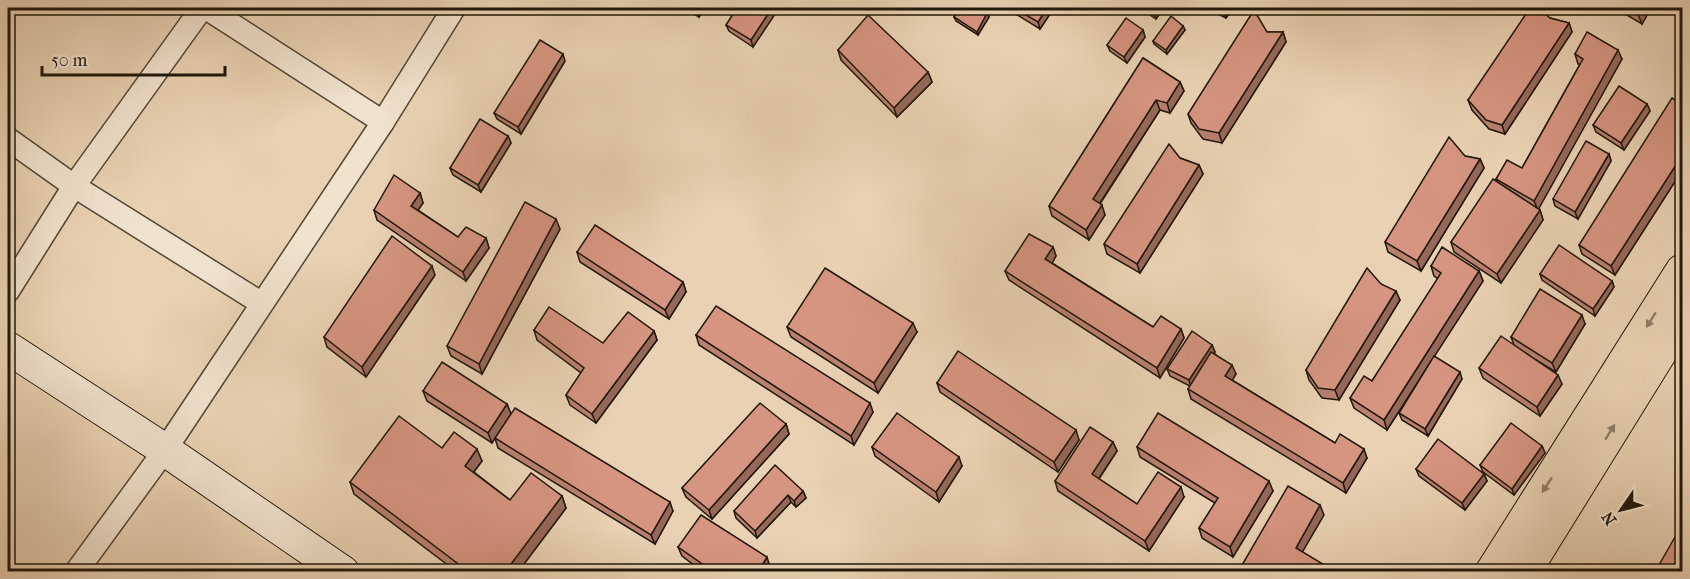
<svg xmlns="http://www.w3.org/2000/svg" width="1690" height="579" viewBox="0 0 1690 579" font-family="'IM FELL French Canon',serif">
	<rect width="100%" height="100%" fill="#e9d2b3"/>
	<filter id="stains"><feTurbulence type="fractalNoise" baseFrequency=".00333" numOctaves="4"/><feColorMatrix values="0 0 0 0 .2 0 0 0 0 .09 0 0 0 0 .02 0 0 0 .5 -.17"/></filter>
	<radialGradient id="worn" r=".72"><stop offset=".6" stop-color="#630" stop-opacity="0"/><stop offset="1" stop-color="#630" stop-opacity=".3"/></radialGradient>
	<g fill="none" stroke-linecap="round" stroke-linejoin="round">
		<defs>
			<g id="street">
				<path d="M206 8 383 122"/>
				<path d="M8 139 74 186 261 303"/>
				<path d="M8 291 74 186 202 8"/>
				<path d="M76 572 165 450 383 122 454 8"/>
			</g>
			<path id="secondary" d="M8 348 165 450 343 572"/>
			<g id="primary">
				<path d="M1492 572 1682 271"/>
				<path d="M1524 572 1682 317"/>
			</g>
		</defs>
		<use href="#street" stroke="#524635" stroke-width="25"/>
		<use href="#secondary" stroke="#20170b" stroke-width="34"/>
		<use href="#primary" stroke="#20170b" stroke-width="35"/>
		<use href="#street" stroke="#f1e2ce" stroke-width="22"/>
		<use href="#secondary" stroke="#f1e2ce" stroke-width="32"/>
		<use href="#primary" stroke="#e9d2b3" stroke-width="33"/>
	</g>
	<g fill="#b8806f" stroke="#20170b" stroke-width="1.5">
		<path d="M683 8H705L699 17Z"/>
		<path d="M737 8H779L753 47 729 31 726 25Z"/>
		<path d="M1006 8H1054L1040 29Z"/>
		<path d="M1140 8H1164L1156 19 1141 9Z"/>
		<path d="M1206 8H1233L1226 18Z"/>
		<path d="M1618 8H1651L1642 24 1620 11Z"/>
		<path d="M987 13 989 17 978 35 956 21 954 17Z"/>
		<path d="M1550 18 1569 23 1572 32 1505 134 1489 129 1472 110 1468 100Z"/>
		<path d="M1183 26 1185 30 1167 54 1154 44 1153 41Z"/>
		<path d="M1143 30 1145 37 1127 63 1110 51 1107 45Z"/>
		<path d="M1267 32H1283L1286 42 1222 143 1203 139 1191 123 1188 114Z"/>
		<path d="M838 50 928 72 932 82 897 117 841 60Z"/>
		<path d="M1575 54 1622 59 1538 209 1540 210 1543 220 1501 283 1454 252 1451 242 1497 181 1496 179 1522 168 1580 64H1578Z"/>
		<path d="M1143 58 1180 82 1184 91 1170 113 1160 110 1100 204 1105 215 1089 240 1052 216 1049 206Z"/>
		<path d="M565 61 521 134 497 119 494 113Z"/>
		<path d="M1647 104 1650 111 1624 150 1596 132 1593 125Z"/>
		<path d="M1683 105V169L1615 275 1582 254 1579 245Z"/>
		<path d="M508 136 511 143 481 192 453 175 450 168Z"/>
		<path d="M1609 154 1611 161 1578 219 1555 206 1553 199Z"/>
		<path d="M1465 156 1480 159 1484 168 1421 271 1388 252 1385 242Z"/>
		<path d="M1180 158 1199 165 1203 174 1140 273 1107 254 1104 244Z"/>
		<path d="M420 193 423 203 418 210 458 237 486 238 489 248 466 281 377 220 374 210Z"/>
		<path d="M560 229 482 374 451 356 447 346Z"/>
		<path d="M1053 247 1056 256 1052 263 1153 327 1181 329 1184 338 1160 378 1009 280 1005 271Z"/>
		<path d="M577 252 683 282 686 292 669 319 580 262Z"/>
		<path d="M1431 266 1479 271 1483 281 1434 356 1462 379 1428 436 1402 420 1399 413 1424 373 1387 430 1354 408 1350 398 1372 381 1438 279 1434 276Z"/>
		<path d="M1540 274 1612 281 1614 287 1595 316 1542 280Z"/>
		<path d="M435 275 366 377 327 347 324 337Z"/>
		<path d="M1381 284 1400 300 1339 400 1322 398 1309 380 1306 370Z"/>
		<path d="M1585 324 1556 372 1536 360 1562 384 1540 416 1483 378 1479 368 1514 345 1511 337Z"/>
		<path d="M787 327 917 332 878 393 791 337Z"/>
		<path d="M534 330 603 343 654 331 657 340 596 423 570 405 566 395 581 373 537 340Z"/>
		<path d="M696 335 873 412 854 445 699 345Z"/>
		<path d="M1212 345 1215 352 1214 353 1236 374 1232 380 1335 443 1367 458 1346 493 1191 399 1188 389 1190 386 1170 376 1167 369Z"/>
		<path d="M937 383 1079 440 1058 472 940 392Z"/>
		<path d="M423 391 507 404 511 414 492 443 427 401Z"/>
		<path d="M786 424 789 434 712 519 686 497 682 488Z"/>
		<path d="M495 438 673 511 655 544 498 448Z"/>
		<path d="M1113 442 1117 451 1099 479 1137 504 1184 497 1149 551 1058 491 1055 481Z"/>
		<path d="M1542 446 1545 453 1514 495 1483 472 1480 465Z"/>
		<path d="M872 447 962 466 939 502 875 456Z"/>
		<path d="M1137 447 1273 491 1233 557 1202 538 1199 528 1215 503 1140 457Z"/>
		<path d="M442 448 482 461 474 472 510 500 562 496 566 508 518 572H457L354 494 350 482Z"/>
		<path d="M1416 469 1484 474 1487 481 1465 510 1419 476Z"/>
		<path d="M803 491 806 498 796 507 791 502 757 538 736 518 734 511Z"/>
		<path d="M678 547 770 567 768 572H703L682 556Z"/>
	</g>
	<g fill="#96685a" stroke="#20170b" stroke-width="1.5">
		<path d="M696 8H705L699 17Z"/>
		<path d="M772 8H779L753 47 751 40Z"/>
		<path d="M1047 8H1054L1040 29 1038 22Z"/>
		<path d="M1161 8H1164L1156 19 1155 16Z"/>
		<path d="M1223 8H1233L1226 18 1222 9Z"/>
		<path d="M1642 8H1651L1642 24 1638 14Z"/>
		<path d="M987 13 989 17 978 35 977 32Z"/>
		<path d="M1569 23 1572 32 1505 134 1502 125Z"/>
		<path d="M1183 26 1185 30 1167 54 1166 50Z"/>
		<path d="M1143 30 1145 37 1127 63 1124 57Z"/>
		<path d="M1283 32 1286 42 1222 143 1219 133Z"/>
		<path d="M1618 50 1622 59 1538 210 1534 201Z"/>
		<path d="M563 54 565 61 521 134 518 127Z"/>
		<path d="M928 72 932 82 897 117 894 108Z"/>
		<path d="M1180 82 1184 91 1170 113 1167 103Z"/>
		<path d="M1156 100 1160 110 1096 209 1093 199Z"/>
		<path d="M1647 104 1650 111 1624 150 1621 143Z"/>
		<path d="M508 136 511 143 481 192 478 185Z"/>
		<path d="M1609 154 1611 161 1578 219 1575 212Z"/>
		<path d="M1683 154V169L1615 275 1611 266Z"/>
		<path d="M1480 159 1484 168 1421 271 1417 261Z"/>
		<path d="M1199 165 1203 174 1140 273 1137 264Z"/>
		<path d="M420 193 423 203 415 215 411 206Z"/>
		<path d="M1102 205 1105 215 1089 240 1086 230Z"/>
		<path d="M1540 210 1543 220 1501 283 1497 274Z"/>
		<path d="M556 219 560 229 482 374 479 364Z"/>
		<path d="M486 238 489 248 466 281 463 272Z"/>
		<path d="M1053 247 1056 256 1049 269 1045 259Z"/>
		<path d="M432 266 435 275 366 377 362 367Z"/>
		<path d="M1479 271 1483 281 1387 430 1384 420Z"/>
		<path d="M1612 281 1614 287 1595 316 1593 309Z"/>
		<path d="M683 282 686 292 669 319 665 310Z"/>
		<path d="M1396 291 1400 300 1339 400 1335 390Z"/>
		<path d="M1582 315 1585 324 1556 372 1552 363Z"/>
		<path d="M913 323 917 332 878 393 874 383Z"/>
		<path d="M1181 329 1184 338 1160 378 1157 368Z"/>
		<path d="M654 331 657 340 596 423 592 414Z"/>
		<path d="M1212 345 1215 352 1191 387 1189 380Z"/>
		<path d="M1232 365 1236 374 1229 386 1225 376Z"/>
		<path d="M1460 372 1462 379 1428 436 1425 429Z"/>
		<path d="M1558 375 1562 384 1540 416 1537 407Z"/>
		<path d="M870 403 873 412 854 445 851 436Z"/>
		<path d="M507 404 511 414 492 443 488 433Z"/>
		<path d="M786 424 789 434 712 519 709 510Z"/>
		<path d="M1076 430 1079 440 1058 472 1054 462Z"/>
		<path d="M1113 442 1117 451 1095 484 1092 474Z"/>
		<path d="M1542 446 1545 453 1514 495 1512 489Z"/>
		<path d="M477 449 482 461 469 478 465 466Z"/>
		<path d="M1364 449 1367 458 1346 493 1343 483Z"/>
		<path d="M959 457 962 466 939 502 936 492Z"/>
		<path d="M1484 474 1487 481 1465 510 1462 503Z"/>
		<path d="M1269 481 1273 491 1233 557 1230 547Z"/>
		<path d="M1181 487 1184 497 1149 551 1145 541Z"/>
		<path d="M803 491 806 498 796 507 794 501Z"/>
		<path d="M788 495 791 502 757 538 755 531Z"/>
		<path d="M562 496 566 508 518 572H505Z"/>
		<path d="M670 502 673 511 655 544 651 535Z"/>
		<path d="M1320 505 1324 515 1299 558 1296 548Z"/>
		<path d="M767 557 770 567 768 572H758Z"/>
	</g>
	<g fill="#d69581" stroke="#20170b" stroke-width="1.5">
		<path d="M737 8H772L751 40 726 25Z"/>
		<path d="M959 8H978L987 13 977 32 954 17Z"/>
		<path d="M1014 8H1047L1038 22Z"/>
		<path d="M1142 8H1161L1155 16Z"/>
		<path d="M1530 8H1539L1550 18 1569 23 1502 125 1486 120 1468 100Z"/>
		<path d="M1627 8H1642L1638 14Z"/>
		<path d="M1254 10 1267 32H1283L1219 133 1199 129 1188 114Z"/>
		<path d="M868 15 928 72 894 108 838 50Z"/>
		<path d="M1171 16 1183 26 1166 50 1153 41Z"/>
		<path d="M1126 18 1143 30 1124 57 1107 45Z"/>
		<path d="M1587 32 1618 50 1534 201 1496 179 1507 160 1522 168 1583 59 1575 54Z"/>
		<path d="M540 40 563 54 518 127 494 113Z"/>
		<path d="M1143 58 1180 82 1167 103 1156 100 1093 199 1102 205 1086 230 1049 206Z"/>
		<path d="M1619 86 1647 104 1621 143 1593 125Z"/>
		<path d="M1672 98 1683 105V154L1611 266 1579 245Z"/>
		<path d="M480 119 508 136 478 185 450 168Z"/>
		<path d="M1449 137 1465 156 1480 159 1417 261 1385 242Z"/>
		<path d="M1586 141 1609 154 1575 212 1553 199Z"/>
		<path d="M1169 144 1180 158 1199 165 1137 264 1104 244Z"/>
		<path d="M394 175 420 193 411 206 458 237 466 227 486 238 463 272 374 210Z"/>
		<path d="M1493 179 1540 210 1497 274 1451 242Z"/>
		<path d="M525 202 556 219 479 364 447 346Z"/>
		<path d="M595 225 683 282 665 310 577 252Z"/>
		<path d="M1029 234 1053 247 1045 259 1153 327 1161 316 1181 329 1157 368 1005 271Z"/>
		<path d="M392 236 432 266 362 367 324 337Z"/>
		<path d="M1559 245 1612 281 1593 309 1540 274Z"/>
		<path d="M1442 247 1479 271 1384 420 1350 398 1364 376 1372 381 1441 273 1431 266Z"/>
		<path d="M825 268 913 323 874 383 787 327Z"/>
		<path d="M1367 268 1381 284 1396 291 1335 390 1318 388 1306 370Z"/>
		<path d="M1540 289 1582 315 1552 363 1511 337Z"/>
		<path d="M716 306 870 403 851 436 696 335Z"/>
		<path d="M549 307 603 343 628 312 654 331 592 414 566 395 584 368 534 330Z"/>
		<path d="M1192 331 1212 345 1189 380 1167 369Z"/>
		<path d="M1501 336 1558 375 1537 407 1479 368Z"/>
		<path d="M958 351 1076 430 1054 462 937 383Z"/>
		<path d="M1211 352 1232 365 1225 376 1335 443 1340 434 1364 449 1343 483 1188 389Z"/>
		<path d="M1434 356 1460 372 1425 429 1399 413Z"/>
		<path d="M442 362 507 404 488 433 423 391Z"/>
		<path d="M760 403 786 424 709 510 682 488Z"/>
		<path d="M515 408 670 502 651 535 495 438Z"/>
		<path d="M897 413 959 457 936 492 872 447Z"/>
		<path d="M1158 413 1269 481 1230 547 1199 528 1218 498 1137 447Z"/>
		<path d="M399 416 442 448 454 432 477 449 465 466 510 500 531 473 562 496 505 572H469L350 482Z"/>
		<path d="M1511 423 1542 446 1512 489 1480 465Z"/>
		<path d="M1090 427 1113 442 1092 474 1137 504 1158 472 1181 487 1145 541 1055 481Z"/>
		<path d="M1438 439 1484 474 1462 503 1416 469Z"/>
		<path d="M775 465 803 491 794 501 788 495 755 531 734 511Z"/>
		<path d="M1288 486 1320 505 1296 548 1336 572H1238Z"/>
		<path d="M701 515 767 557 758 572H714L678 547Z"/>
		<path d="M1683 523V572H1655Z"/>
	</g>
	<defs><path id="oneway-solid" d="M-6-.8H1V-3.2L6.5 0L1 3.2V.8H-6Z" transform="scale(1.5)"/></defs>
	<g fill="#8f7e67">
		<use href="#oneway-solid" transform="translate(1651 320) rotate(122)"/>
		<use href="#oneway-solid" transform="translate(1610 432) rotate(-58)"/>
		<use href="#oneway-solid" transform="translate(1547 485) rotate(123)"/>
	</g>
	<rect width="1690" height="579" fill="none" stroke="#e9d2b3" stroke-width="30"/>
	<rect x="9" y="9" width="1672" height="561" fill="none" stroke="#20170b" stroke-width="3"/>
	<rect x="15" y="15" width="1660" height="549" fill="none" stroke="#20170b" stroke-width="1.5"/>
	<g transform="translate(1621 510) rotate(235)" stroke="#f1e2ce" stroke-width="4.5" paint-order="stroke">
	<path d="M0-4.5L10 22L0 15L-10 22Z" fill="#20170b"/>
	<text y="-9" font-size="16" font-weight="bold" text-anchor="middle" fill="#20170b">N</text>
	</g>
	<path d="M42 66v9h183v-9" fill="none" stroke="#20170b" stroke-width="3"/>
	<text x="51" y="66" font-size="18" fill="#20170b" stroke="#f1e2ce" stroke-width="4.5" paint-order="stroke">50 m</text>
	<rect width="100%" height="100%" filter="url(#stains)"/>
	<rect width="100%" height="100%" fill="url(#worn)"/>
</svg>
